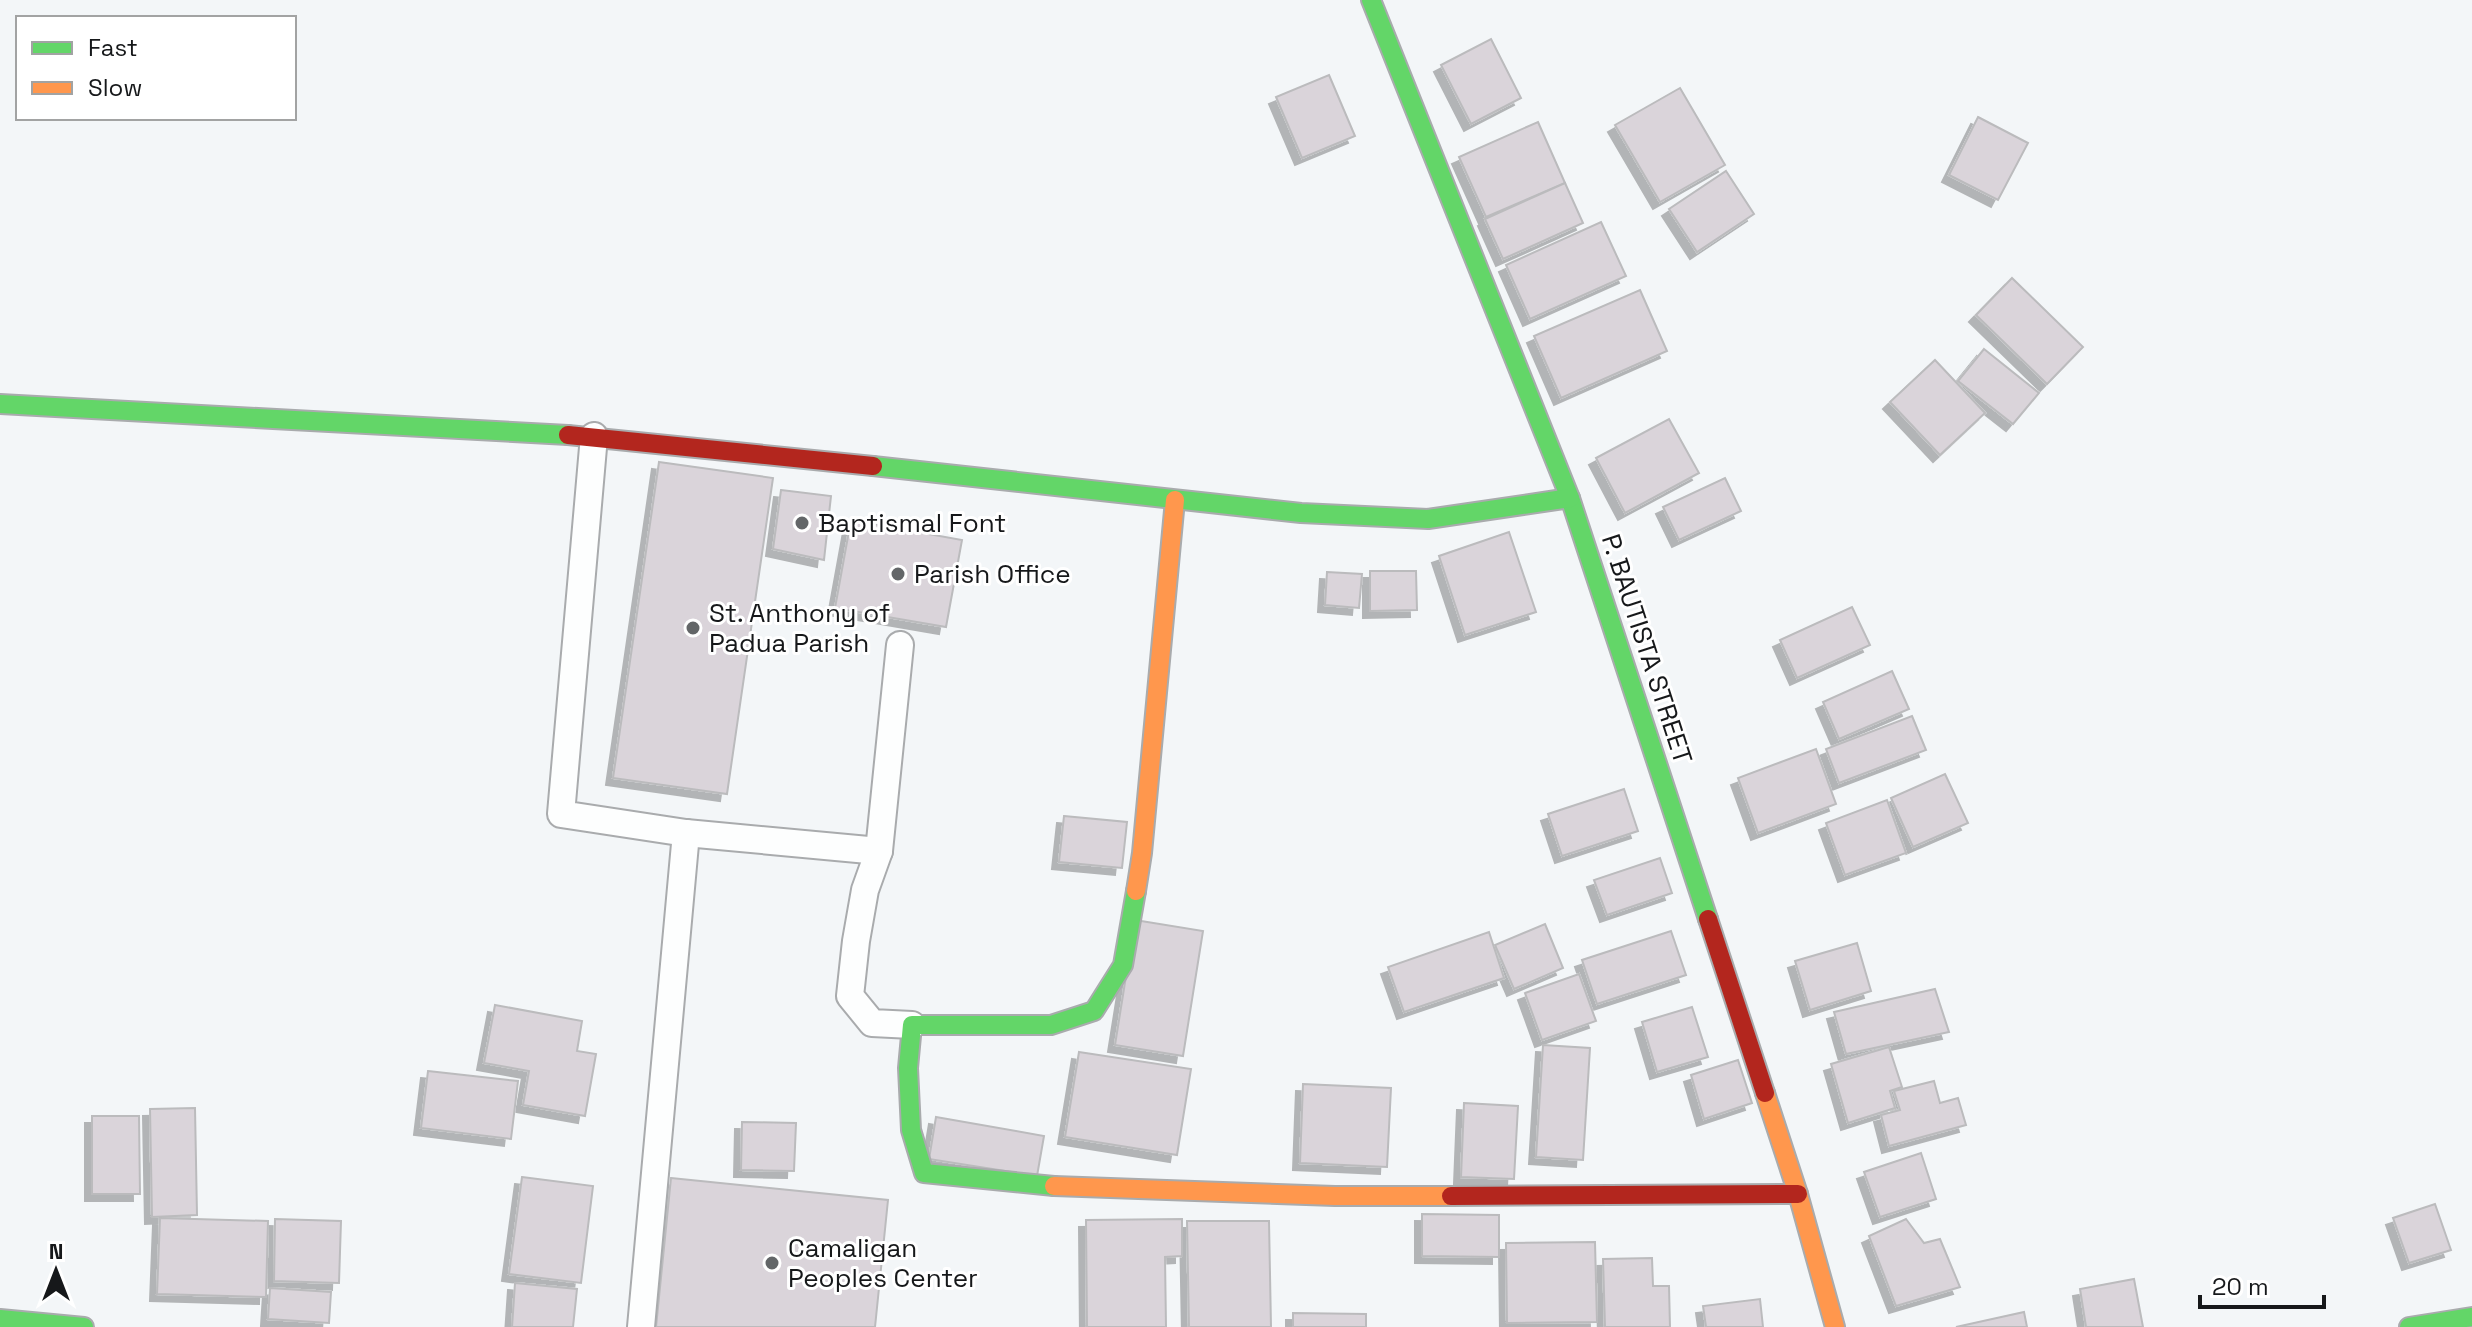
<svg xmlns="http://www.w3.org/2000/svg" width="2472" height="1327" viewBox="0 0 2472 1327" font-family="'Space Grotesk',sans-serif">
	<defs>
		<filter id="shadow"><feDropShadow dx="-7" dy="7" stdDeviation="0" flood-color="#0004"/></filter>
	</defs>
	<rect width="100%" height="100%" fill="#f3f6f8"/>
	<g fill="#dad4da" stroke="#bbbbbd" stroke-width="2" filter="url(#shadow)">
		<path d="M1491 39 1521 98 1471 124 1441 65Z"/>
		<path d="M1329 75 1355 136 1302 158 1276 97Z"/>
		<path d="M1680 88 1725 165 1660 202 1615 125Z"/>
		<path d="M1978 117 2028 143 1998 200 1949 175Z"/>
		<path d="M1538 122 1565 183 1486 217 1459 157Z"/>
		<path d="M1726 171 1754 214 1697 252 1669 209Z"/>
		<path d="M1565 183 1583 223 1503 259 1485 219Z"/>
		<path d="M1601 222 1626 276 1530 319 1506 265Z"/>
		<path d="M2012 278 2083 347 2047 384 1976 315Z"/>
		<path d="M1640 290 1667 351 1561 398 1534 336Z"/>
		<path d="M1984 349 2039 393 2013 424 1958 381Z"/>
		<path d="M1935 360 1985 413 1940 455 1890 402Z"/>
		<path d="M1669 419 1699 473 1625 513 1596 458Z"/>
		<path d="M659 462 773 478 727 794 613 778Z"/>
		<path d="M1725 478 1741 511 1679 540 1663 507Z"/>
		<path d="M781 490 831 496 824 560 773 549Z"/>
		<path d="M851 520 962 540 946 627 835 608Z"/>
		<path d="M1509 532 1536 612 1465 635 1439 556Z"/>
		<path d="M1370 571H1416L1417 610 1370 611Z"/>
		<path d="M1327 572 1362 574 1359 608 1325 605Z"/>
		<path d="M1852 607 1870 645 1797 678 1780 640Z"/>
		<path d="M1892 671 1909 709 1839 739 1823 702Z"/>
		<path d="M1912 716 1926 750 1839 783 1826 749Z"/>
		<path d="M1816 749 1836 804 1758 833 1738 778Z"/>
		<path d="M1945 774 1968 823 1913 847 1891 798Z"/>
		<path d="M1624 789 1638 831 1562 856 1548 814Z"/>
		<path d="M1887 800 1906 853 1845 875 1826 823Z"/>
		<path d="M1064 816 1127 822 1122 868 1059 862Z"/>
		<path d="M1660 858 1672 893 1607 915 1594 880Z"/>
		<path d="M1135 920 1203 931 1183 1056 1115 1045Z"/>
		<path d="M1545 924 1563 968 1514 989 1495 945Z"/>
		<path d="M1671 931 1686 975 1597 1004 1582 960Z"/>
		<path d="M1489 932 1504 978 1404 1012 1388 967Z"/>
		<path d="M1857 943 1871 991 1810 1010 1795 961Z"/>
		<path d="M1579 974 1596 1021 1542 1040 1525 993Z"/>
		<path d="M1935 989 1949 1032 1846 1054 1834 1012Z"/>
		<path d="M495 1005 582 1021 577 1051 596 1054 585 1116 523 1105 529 1071 484 1063Z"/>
		<path d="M1692 1007 1708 1057 1657 1072 1642 1022Z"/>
		<path d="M1543 1045 1590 1048 1583 1160 1536 1157Z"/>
		<path d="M1889 1047 1902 1087 1890 1091 1895 1108 1848 1123 1831 1064Z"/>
		<path d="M1079 1052 1191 1069 1177 1155 1065 1137Z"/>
		<path d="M1738 1060 1752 1103 1704 1119 1691 1075Z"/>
		<path d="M428 1071 518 1081 511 1139 421 1128Z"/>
		<path d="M1934 1081 1940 1103 1958 1098 1966 1125 1889 1146 1881 1115 1900 1110 1894 1091Z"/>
		<path d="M1303 1084 1391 1088 1387 1167 1300 1163Z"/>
		<path d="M1464 1103 1518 1106 1514 1179 1461 1177Z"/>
		<path d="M195 1108 197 1215 152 1217 150 1109Z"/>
		<path d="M92 1116H139L140 1194H92Z"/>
		<path d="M936 1117 1044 1136 1037 1176 929 1159Z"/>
		<path d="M742 1122 796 1123 794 1171 741 1170Z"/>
		<path d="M1921 1153 1936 1199 1880 1217 1864 1172Z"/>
		<path d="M522 1177 593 1186 581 1283 509 1274Z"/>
		<path d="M671 1178 888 1200 875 1327H656Z"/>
		<path d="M2435 1204 2451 1250 2409 1263 2393 1218Z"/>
		<path d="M1422 1214 1499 1215V1257L1422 1256Z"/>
		<path d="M160 1218 268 1221 266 1297 157 1294Z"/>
		<path d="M275 1219 341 1221 339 1283 274 1281Z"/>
		<path d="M1182 1219V1256L1165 1257 1166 1327H1087L1086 1220Z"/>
		<path d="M1906 1219 1924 1243 1940 1239 1960 1287 1896 1306 1869 1236Z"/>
		<path d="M1187 1221H1269L1271 1327H1189Z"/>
		<path d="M1595 1242 1597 1322 1507 1323 1506 1243Z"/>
		<path d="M1652 1258 1653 1286H1669L1670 1327H1605L1603 1259Z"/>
		<path d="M2134 1279 2143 1327H2086L2080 1289Z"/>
		<path d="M515 1283 577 1289 573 1327H512Z"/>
		<path d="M270 1288 331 1292 329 1323 268 1319Z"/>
		<path d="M1760 1299 1763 1327H1706L1703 1306Z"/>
		<path d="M2024 1312 2027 1327H1956Z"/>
		<path d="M1293 1313 1366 1314V1327H1293Z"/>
	</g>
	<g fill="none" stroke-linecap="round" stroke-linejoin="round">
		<defs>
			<g id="lane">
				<path d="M594 436 561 814 686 833 879 851"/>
				<path d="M900 645 879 851 865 890 856 941 850 996 872 1023 912 1025"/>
				<path d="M641 1327 686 833"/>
			</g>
			<g id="fast">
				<path d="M1371 0 1570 498 1708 919"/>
				<path d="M0 404 568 435"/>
				<path d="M873 466 1301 513 1428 519 1570 498"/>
				<path d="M1054 1186 924 1173 911 1130 908 1068 912 1025H1051L1094 1011 1123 965 1136 891"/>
				<path d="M0 1319 84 1327"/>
				<path d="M2409 1327 2472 1317"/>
			</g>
			<g id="slow">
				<path d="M1136 891 1142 853 1175 500"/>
				<path d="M1765 1093 1798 1194 1835 1327"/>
				<path d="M1054 1186 1335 1196H1451"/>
			</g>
			<g id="jam">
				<path d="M568 435 873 466"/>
				<path d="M1708 919 1765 1093"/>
				<path d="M1451 1196 1798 1194"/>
			</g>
		</defs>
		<use href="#lane" stroke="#a9abad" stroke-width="30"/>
		<use href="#fast" stroke="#a9abad" stroke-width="22"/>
		<use href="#slow" stroke="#a9abad" stroke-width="22"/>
		<use href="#jam" stroke="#a9abad" stroke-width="22"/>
		<use href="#lane" stroke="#fdfefe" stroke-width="26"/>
		<use href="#fast" stroke="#63d668" stroke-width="18"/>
		<use href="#slow" stroke="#ff974d" stroke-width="18"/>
		<use href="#jam" stroke="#b3261e" stroke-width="18"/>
	</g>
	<g fill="#636668" stroke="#fff" stroke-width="3">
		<circle cx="802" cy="523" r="8"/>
		<circle cx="898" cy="574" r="8"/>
		<circle cx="693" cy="628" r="8"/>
		<circle cx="772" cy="1263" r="8"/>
	</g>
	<g text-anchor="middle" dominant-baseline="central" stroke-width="6" stroke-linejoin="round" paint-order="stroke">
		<g font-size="26" fill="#16181a" stroke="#fff" text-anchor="start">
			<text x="818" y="523">Baptismal Font</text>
			<text x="914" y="574">Parish Office</text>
			<text x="709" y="613">St. Anthony of<tspan x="709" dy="30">Padua Parish</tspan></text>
			<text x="788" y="1248">Camaligan<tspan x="788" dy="30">Peoples Center</tspan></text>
		</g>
		<g font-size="26" fill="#16181a" stroke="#fff">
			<text transform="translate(1647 649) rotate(72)">P. BAUTISTA STREET</text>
		</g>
	</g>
	<rect x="16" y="16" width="280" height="104" fill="#ffffff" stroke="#a2a3a3" stroke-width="2"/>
	<rect x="32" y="42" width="40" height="12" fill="#63d668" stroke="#a2a3a3" stroke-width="2"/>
	<text x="88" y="56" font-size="24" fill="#16181a">Fast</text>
	<rect x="32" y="82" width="40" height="12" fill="#ff974d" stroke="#a2a3a3" stroke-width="2"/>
	<text x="88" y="96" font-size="24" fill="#16181a">Slow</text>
	<g transform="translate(56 1271)" stroke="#ffffff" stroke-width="6" paint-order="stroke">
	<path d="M0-6L14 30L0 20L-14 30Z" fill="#16181a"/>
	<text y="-12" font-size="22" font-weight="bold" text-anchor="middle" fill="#16181a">N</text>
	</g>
	<path d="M2200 1295v12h124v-12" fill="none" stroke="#16181a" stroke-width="4"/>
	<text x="2212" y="1295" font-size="24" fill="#16181a" stroke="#ffffff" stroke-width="6" paint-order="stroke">20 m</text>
</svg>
